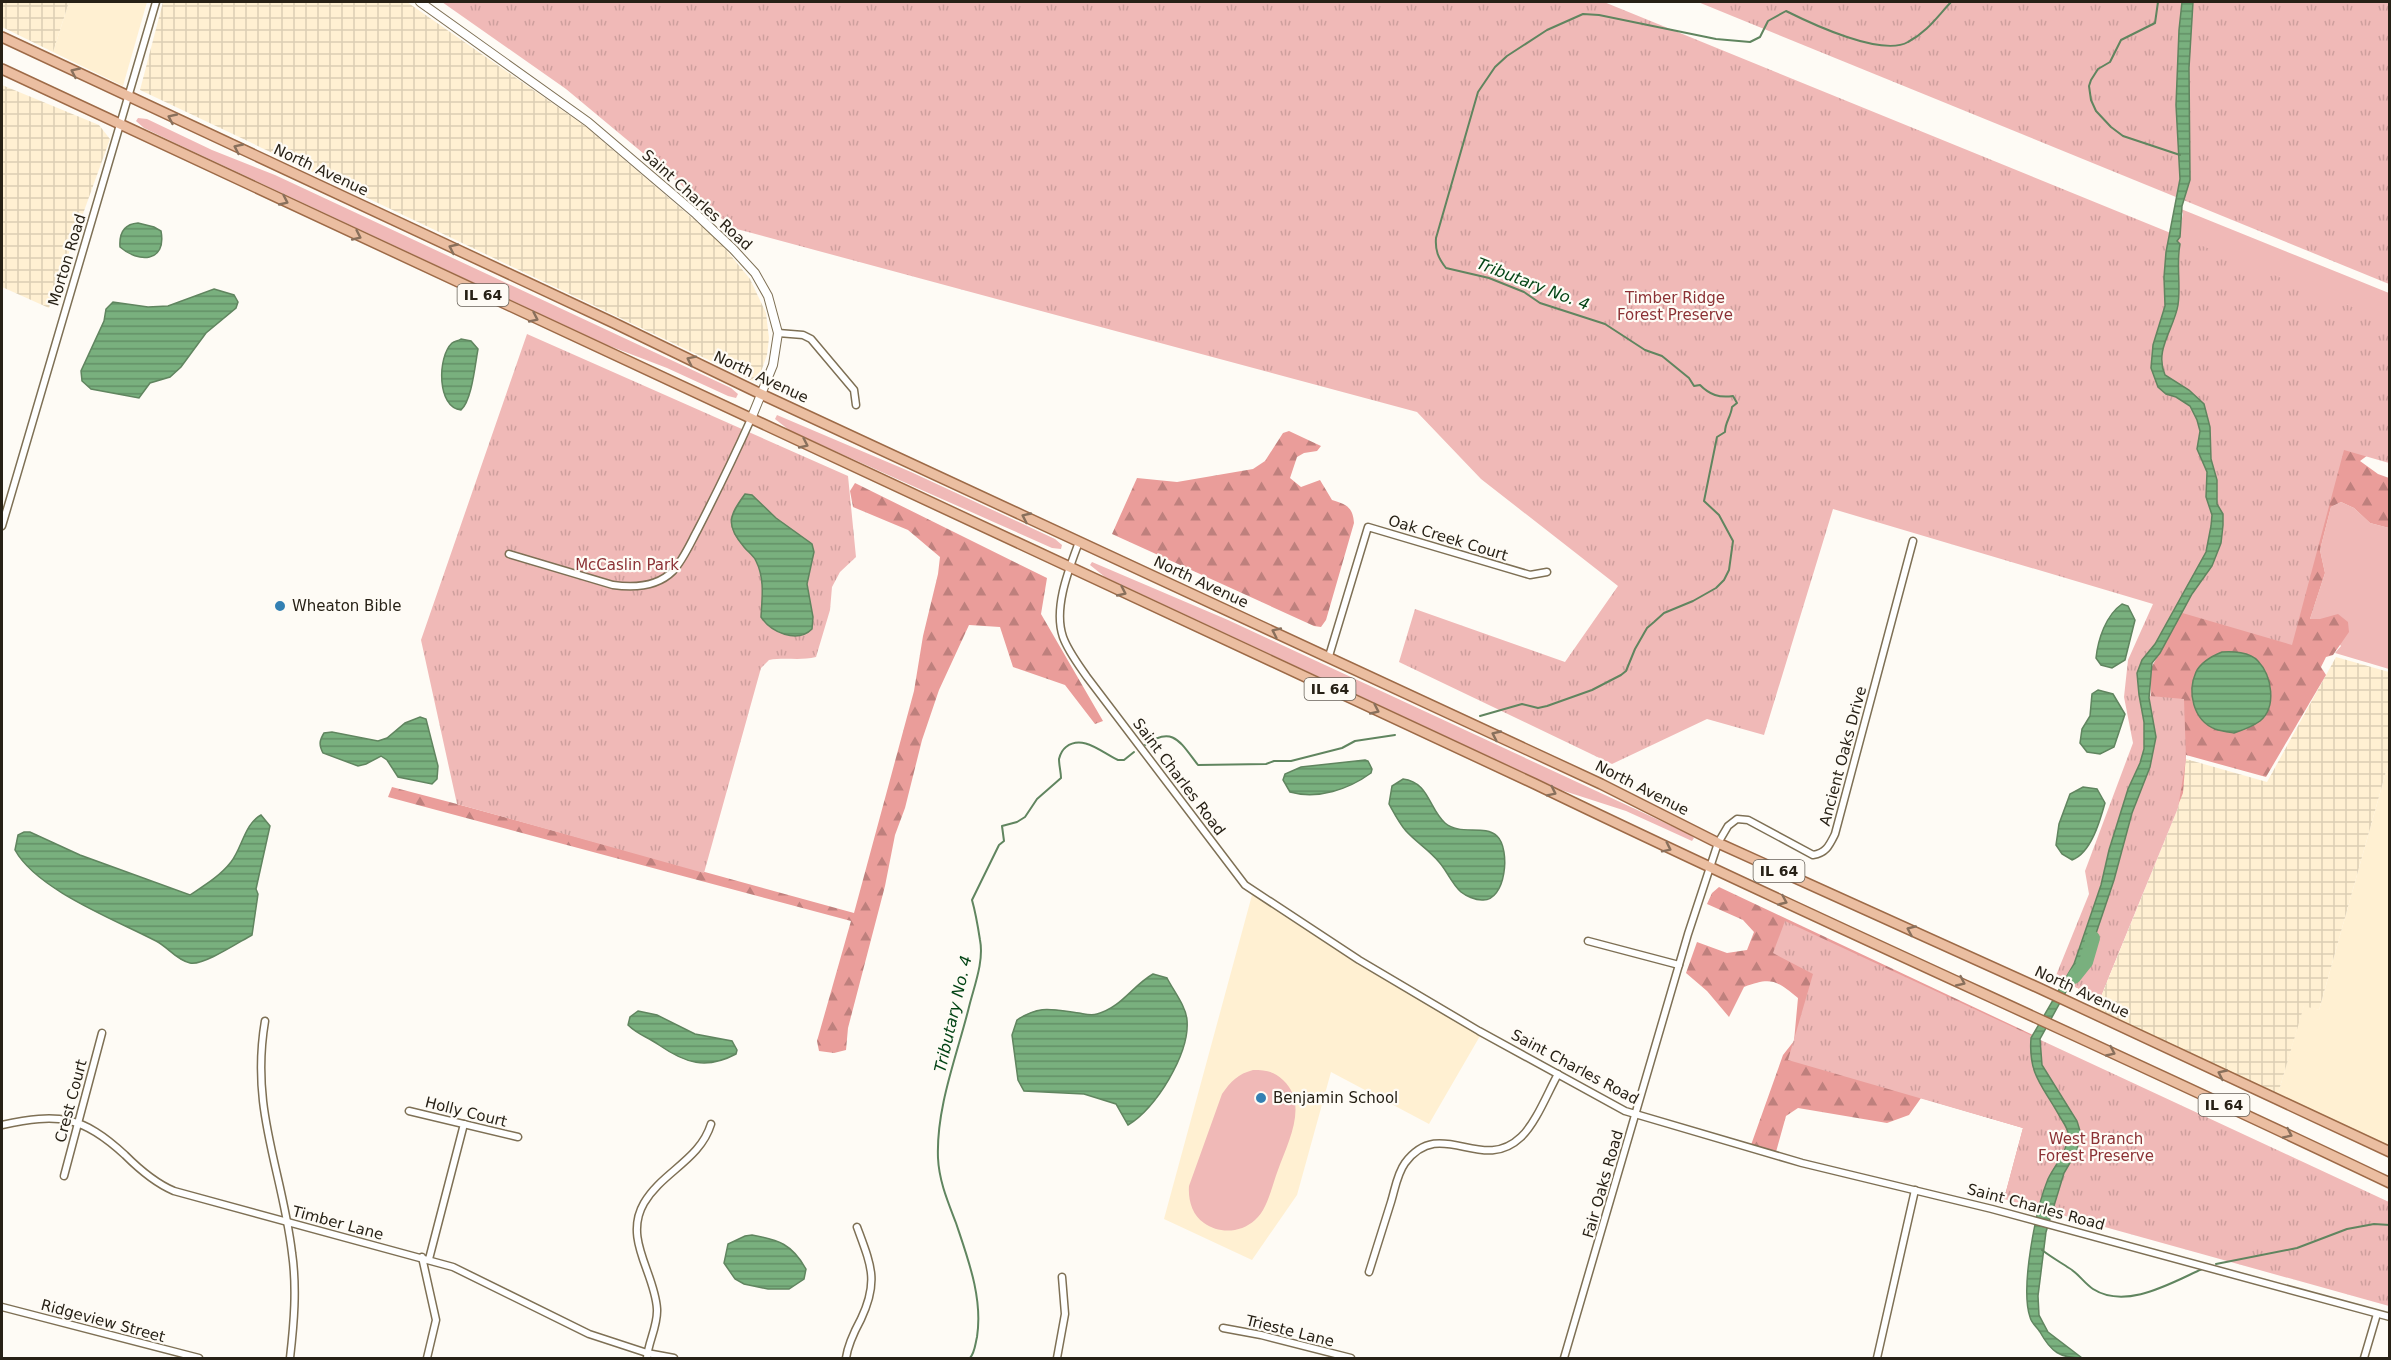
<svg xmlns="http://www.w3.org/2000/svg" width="2391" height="1360" viewBox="0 0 2391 1360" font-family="'DejaVu Sans',sans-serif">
	<defs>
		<pattern id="industrial-grid" width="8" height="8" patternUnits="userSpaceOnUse" patternTransform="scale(1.5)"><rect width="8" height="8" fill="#fff0d2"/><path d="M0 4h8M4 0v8" fill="none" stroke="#dbceb4"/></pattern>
		<pattern id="forest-firs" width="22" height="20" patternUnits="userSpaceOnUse" patternTransform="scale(1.5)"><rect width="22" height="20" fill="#ea9d9a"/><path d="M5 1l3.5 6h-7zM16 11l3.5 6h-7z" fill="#be807d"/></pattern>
		<pattern id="park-tufts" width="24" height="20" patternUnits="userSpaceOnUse" patternTransform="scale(1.5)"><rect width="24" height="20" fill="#f0b9b7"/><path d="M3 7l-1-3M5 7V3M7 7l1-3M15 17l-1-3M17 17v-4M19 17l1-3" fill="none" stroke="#ce9f9d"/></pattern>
		<pattern id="water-rules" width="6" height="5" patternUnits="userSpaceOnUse" patternTransform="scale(1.5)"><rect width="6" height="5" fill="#79b07e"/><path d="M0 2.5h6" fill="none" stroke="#638f66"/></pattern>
	</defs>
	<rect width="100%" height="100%" fill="#fefbf5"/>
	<g fill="#fff0d2">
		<path d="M69 2H147L123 86 53 52Z"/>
		<path d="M2389 761V1149L2277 1097 2304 1005 2319 1010Z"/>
		<path d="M1252 895 1480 1036 1429 1124 1331 1072 1297 1195 1252 1260 1164 1219Z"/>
	</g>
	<g fill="url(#industrial-grid)">
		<path d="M2 2H69L53 52 2 27Z"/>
		<path d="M163 2H407L585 126 719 241 750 279 766 313 769 338 767 355 757 383 140 90Z"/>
		<path d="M2 85 99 125 110 139 49 308 2 287Z"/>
		<path d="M2336 657 2389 672V761L2319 1010 2304 1006 2277 1097 2095 1011 2178 808 2186 759 2267 782Z"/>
	</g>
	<g fill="#f0b9b7">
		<path d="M138 118 147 119 212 150 275 175 731 388 738 394 736 398 728 396 667 368 607 345 173 142 144 128 136 121Z"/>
		<path d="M2181 209 2389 293V349L2177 239 2183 214Z"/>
		<path d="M777 415 911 472 1055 539 1062 545 1061 549 1052 548C965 509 876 470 789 430L775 419Z"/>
		<path d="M2341 502 2354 508 2370 523 2389 528V669L2335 653 2341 646 2320 619H2310L2325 573 2320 550 2331 507Z"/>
		<path d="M1092 562 1228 620 1689 834 1694 838 1692 841 1626 811 1561 790 1105 577 1090 565Z"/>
		<path d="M1253 1070C1265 1070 1274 1071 1283 1080 1309 1104 1288 1142 1278 1170 1272 1185 1268 1209 1255 1220 1241 1233 1219 1234 1204 1223 1192 1215 1188 1200 1189 1186L1222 1094C1231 1081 1238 1074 1253 1070Z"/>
	</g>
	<g fill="url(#forest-firs)">
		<path d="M1289 431 1321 446 1317 451 1304 453 1297 457 1290 478 1301 487 1320 480 1332 500C1346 504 1353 507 1354 523L1326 620 1321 627 1314 626 1112 534 1137 478 1177 482 1253 469 1265 461 1283 433Z"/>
		<path d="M2211 438 2372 452 2360 461 2378 474 2389 478V528L2370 523 2354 508 2341 502 2331 507 2320 550 2325 573 2310 619H2320L2338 614 2348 622 2349 632 2333 655 2326 657 2321 667 2326 675 2266 777 2186 755 2183 793 2100 998 2073 986 2089 965 2151 704 2150 670 2192 594Z"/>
		<path d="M855 483 1047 578 1041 614 1103 721 1095 724 1065 685 1013 667 1000 627 969 625 939 690 922 740 905 808 895 835 885 886 848 1028 846 1050 834 1053 819 1051 817 1041 851 921 388 797 392 787 457 804 854 913 914 691 923 636 938 574 940 557 908 530 853 507 850 491Z"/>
		<path d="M1719 887 2033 1035 2031 1038 2041 1089 2004 1199 2023 1128 1921 1098 1909 1115 1887 1123 1798 1108 1786 1116 1776 1152 1751 1145 1783 1055 1794 1041 1798 998C1776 980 1771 977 1744 987L1729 1017 1707 991 1686 973 1697 942 1727 953 1747 950 1754 932 1743 920 1707 904 1712 893Z"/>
	</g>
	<g fill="url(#park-tufts)">
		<path d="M442 2H1604L2389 322V463L2344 450 2292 645 2179 612 2152 660 2150 696 2184 699 2186 759 2178 808 2100 998 2055 978 2089 894 2085 871 2133 743 2124 697 2128 660 2153 604 1833 509 1764 735 1707 719 1612 764 1399 662 1415 609 1565 662 1618 586 1481 479 1417 412 733 228 566 89Z"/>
		<path d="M1698 2H2389V284Z"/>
		<path d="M527 334 848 476 856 557 840 572 832 587 830 610 816 657C800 661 785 657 769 660L761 668 704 873 457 804 421 640Z"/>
		<path d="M1785 921 2389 1202V1306L2004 1199 2023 1128 1788 1060 1813 974 1773 953Z"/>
	</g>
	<g fill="url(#water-rules)" stroke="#60855f" stroke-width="1.5">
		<path d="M2182 2H2193L2189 68 2190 180 2182 206 2180 237 2177 241 2180 244C2176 264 2181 284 2178 305 2174 329 2154 350 2165 375L2189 390 2204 404 2210 427 2211 459 2217 480V504L2223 514V525L2221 543 2212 566 2192 594 2160 653 2152 663 2149 698 2156 737 2150 767 2132 813 2114 880 2084 969 2073 979 2040 1039 2042 1065 2077 1121 2080 1131 2077 1151 2064 1173 2046 1232 2038 1296 2039 1315 2048 1332 2082 1358C2060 1358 2051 1352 2040 1332 2037 1327 2031 1323 2030 1317 2020 1288 2036 1208 2048 1179 2055 1164 2069 1151 2068 1133 2067 1127 2063 1122 2060 1117 2044 1087 2028 1076 2031 1038L2074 964 2101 885 2109 850 2128 789 2140 763 2144 749V722L2139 695 2137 673 2142 660 2155 644 2206 552 2211 526 2212 515 2206 497 2207 472 2197 449 2200 431 2197 420 2190 406 2176 397 2166 394 2158 387 2151 368 2153 345 2165 306 2164 277 2166 252 2180 179 2176 105 2179 30Z"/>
		<path d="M138 223 154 227 161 231C167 263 138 263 120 247 119 233 124 224 138 223Z"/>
		<path d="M214 289 234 295 238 302 236 308 206 333 181 367 170 377 150 383 139 398 91 389 82 381 81 371 104 321 106 309 113 302 148 307 168 306Z"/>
		<path d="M461 339 471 341 478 349C475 365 472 400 461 410 437 408 437 357 452 343 455 341 458 341 461 339Z"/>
		<path d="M745 494 752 495 776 518 812 544 814 552 807 584 813 617 812 629C797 644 771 632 761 617 762 598 765 579 756 561 754 556 748 552 744 547 725 525 729 516 745 494Z"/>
		<path d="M2122 604 2128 606 2135 620 2125 660 2112 668 2101 665 2096 658C2098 639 2106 615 2122 604Z"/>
		<path d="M2222 652C2232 651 2250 652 2258 661 2272 676 2277 707 2260 721 2252 727 2243 730 2234 733 2228 732 2221 731 2215 729 2193 720 2187 692 2196 672 2201 662 2212 656 2222 652Z"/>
		<path d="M2098 690 2113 694 2125 714 2114 747 2100 754 2087 752 2080 743 2082 729 2090 716 2092 694Z"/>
		<path d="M420 717 426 719 438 766 437 779 432 784 398 777 387 760 381 756 366 764 358 766 323 753C319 745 319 741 324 733L332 732 378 741 387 738 405 723Z"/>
		<path d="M1365 760 1368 761 1372 769 1371 773C1349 789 1318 800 1290 792L1283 780 1285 774 1301 767Z"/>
		<path d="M1403 779C1429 782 1429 809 1445 823 1460 836 1484 824 1497 836 1511 849 1506 902 1482 900 1475 900 1466 896 1461 892 1452 884 1447 871 1439 862 1429 850 1416 842 1406 831 1399 823 1394 813 1389 804L1392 786Z"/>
		<path d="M2083 787 2097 789 2105 803C2100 821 2091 853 2072 860L2062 854 2056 845 2059 824 2070 794Z"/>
		<path d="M261 815 270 826 256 889 258 894 252 935C239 942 203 966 190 963 176 960 168 947 156 941 116 920 37 890 15 850L18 835 24 832H30L80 855 190 895C205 885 220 876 231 862 242 848 245 823 261 815Z"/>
		<path d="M1153 974 1167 978C1173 990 1186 1006 1187 1020 1190 1053 1156 1109 1128 1125L1116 1104 1084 1094 1024 1091 1018 1080 1012 1035 1017 1020C1041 1004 1053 1010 1079 1013 1085 1014 1091 1016 1097 1014 1122 1007 1132 986 1153 974Z"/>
		<path d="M638 1011 657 1015 695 1034 732 1041 737 1050 736 1054C706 1070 685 1063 659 1045 648 1037 638 1035 628 1025L630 1017Z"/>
		<path d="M752 1235C779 1240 792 1244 806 1269L804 1279 789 1289H768L744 1284 735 1279 724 1263 728 1244 745 1236Z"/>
	</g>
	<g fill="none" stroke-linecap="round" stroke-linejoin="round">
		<g stroke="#60855f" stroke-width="2">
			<path d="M2158 2 2155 23 2121 40 2110 62 2098 69 2091 80 2089 86 2091 100 2096 111 2111 127 2123 136 2180 155"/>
			<path d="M1480 716 1522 704 1538 708 1547 706 1592 690 1621 675 1626 671 1635 649 1647 628 1654 622 1664 613 1693 601 1716 588 1724 580 1729 570 1733 541 1719 515 1704 501 1717 437 1725 432C1725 422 1731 417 1732 407L1737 403 1733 396C1719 398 1710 395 1700 385L1694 386 1689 378 1662 356 1645 350 1605 324 1540 303 1524 292 1489 278 1446 268C1438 258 1435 250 1436 238L1478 92 1495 67 1507 56 1547 30 1583 14 1599 15 1716 39 1750 42 1760 37 1768 21 1786 11C1812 24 1882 57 1908 42 1927 32 1937 17 1951 2"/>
			<path d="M1145 745C1173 725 1180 742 1198 765L1266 764 1274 761H1291L1342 748 1355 741 1395 735"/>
			<path d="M2042 1250C2051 1257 2060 1262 2069 1268 2078 1273 2084 1283 2093 1289 2126 1310 2171 1283 2202 1269"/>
			<path d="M2216 1264 2297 1248 2347 1229 2374 1224 2390 1225"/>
			<path d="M970 1358C975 1352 975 1345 977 1337 983 1298 968 1259 956 1223 948 1202 939 1181 938 1158 936 1106 958 1053 970 1003 975 984 984 960 980 940 978 927 976 914 972 900L999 845 1004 841 1002 826 1017 822 1025 817 1037 799 1061 778C1061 772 1059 766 1059 759 1060 755 1062 750 1066 747 1083 734 1102 753 1118 760H1124L1134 752"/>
		</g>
		<path stroke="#79b07e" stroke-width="14" d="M2074 977 2086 962 2093 938"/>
		<defs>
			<g id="minor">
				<path d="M778 333 803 335 811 339 854 390 856 405"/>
				<path d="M2 526 156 2"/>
				<path d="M1079 542C1069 569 1053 608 1063 637 1068 651 1078 664 1087 677L1245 885 1359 960 1479 1031 1625 1111 1802 1163 1992 1209 2390 1317"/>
				<path d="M509 554 613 585C634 588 657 587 673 571 683 560 690 544 697 531 716 494 734 457 751 419"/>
				<path d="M1329 656 1368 527 1530 575 1547 572"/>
				<path d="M1588 941 1679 965"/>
				<path d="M265 1021C250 1110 282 1169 292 1253 297 1288 294 1323 290 1358"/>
				<path d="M409 1111 518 1137"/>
				<path d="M2 1125C58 1113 82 1115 125 1155 140 1170 155 1183 174 1191L453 1267 589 1334 647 1353 674 1358"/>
				<path d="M64 1176 102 1033"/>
				<path d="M422 1257 436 1320 427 1358"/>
				<path d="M429 1259 464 1124"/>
				<path d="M1369 1272C1376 1249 1384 1225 1391 1202 1395 1189 1397 1174 1405 1163 1441 1115 1481 1175 1521 1137 1536 1123 1548 1092 1558 1074"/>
				<path d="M2 1307 199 1358"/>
				<path d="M1223 1328 1261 1335 1351 1358"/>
				<path d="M647 1358C648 1342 658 1326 657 1309 655 1273 623 1239 644 1203 662 1172 700 1160 711 1124"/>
				<path d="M846 1358C848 1344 854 1332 861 1319 879 1281 871 1265 857 1227"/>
				<path d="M1057 1358 1065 1314 1062 1277"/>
				<path d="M1564 1358 1688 934 1718 843 1728 826 1737 819 1748 820 1813 855C1826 853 1829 846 1835 834L1913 541"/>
				<path d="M1877 1358 1915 1190"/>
				<path d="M2364 1358 2377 1314"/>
			</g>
			<path id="tertiary" d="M420 2 588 122 696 214 733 249 755 273 768 296 778 333 773 365 751 419"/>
			<g id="primary">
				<path d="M2 37 614 323 763 395 1601 784 1718 843 2041 989 2390 1152"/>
				<path d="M2 69 1535 784C1818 921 2106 1047 2390 1183"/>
			</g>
		</defs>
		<use href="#minor" stroke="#7e7055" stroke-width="9"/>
		<use href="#tertiary" stroke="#7e7055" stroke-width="10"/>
		<use href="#primary" stroke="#9d6a47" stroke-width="12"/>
		<use href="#minor" stroke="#fff" stroke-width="6"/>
		<use href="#tertiary" stroke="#fff" stroke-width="8"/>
		<use href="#primary" stroke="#ebbea1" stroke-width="9"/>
	</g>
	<defs><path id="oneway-chevron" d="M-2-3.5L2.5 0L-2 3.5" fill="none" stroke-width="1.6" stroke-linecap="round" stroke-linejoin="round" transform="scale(1.5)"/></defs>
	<g stroke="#89705c">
		<use href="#oneway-chevron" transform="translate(75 72) rotate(-155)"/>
		<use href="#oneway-chevron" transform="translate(172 118) rotate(-155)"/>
		<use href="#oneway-chevron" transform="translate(238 148) rotate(-155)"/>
		<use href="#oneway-chevron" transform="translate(284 201) rotate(25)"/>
		<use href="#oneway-chevron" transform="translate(357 236) rotate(25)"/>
		<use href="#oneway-chevron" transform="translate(453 248) rotate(-155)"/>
		<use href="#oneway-chevron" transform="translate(534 318) rotate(25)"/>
		<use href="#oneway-chevron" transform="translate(691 360) rotate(-154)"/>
		<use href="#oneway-chevron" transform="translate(804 444) rotate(25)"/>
		<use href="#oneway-chevron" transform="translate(1026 517) rotate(-155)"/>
		<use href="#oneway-chevron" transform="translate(1122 592) rotate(25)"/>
		<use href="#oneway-chevron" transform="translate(1276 632) rotate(-155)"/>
		<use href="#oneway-chevron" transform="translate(1375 710) rotate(25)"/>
		<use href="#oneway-chevron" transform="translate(1496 735) rotate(-155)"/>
		<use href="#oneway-chevron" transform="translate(1552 792) rotate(26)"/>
		<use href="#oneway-chevron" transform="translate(1667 848) rotate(26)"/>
		<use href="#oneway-chevron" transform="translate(1783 901) rotate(24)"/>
		<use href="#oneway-chevron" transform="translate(1911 930) rotate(-156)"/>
		<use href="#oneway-chevron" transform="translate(1961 982) rotate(25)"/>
		<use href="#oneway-chevron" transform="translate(2111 1052) rotate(25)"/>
		<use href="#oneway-chevron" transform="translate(2222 1074) rotate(-155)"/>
		<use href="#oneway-chevron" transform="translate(2288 1134) rotate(25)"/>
	</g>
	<g fill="#3380b3" stroke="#fefbf5" stroke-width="2">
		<circle cx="280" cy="606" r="6"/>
		<circle cx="1261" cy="1098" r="6"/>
	</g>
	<g text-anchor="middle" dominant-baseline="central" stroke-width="4.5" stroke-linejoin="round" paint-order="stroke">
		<g fill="#fefbf5" stroke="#686259" stroke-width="1.5">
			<rect x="457.5" y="284" width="51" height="22" rx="4.5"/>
			<rect x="1304.5" y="678" width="51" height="22" rx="4.5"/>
			<rect x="1753.5" y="860" width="51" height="22" rx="4.5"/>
			<rect x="2198.5" y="1094" width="51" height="22" rx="4.5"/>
		</g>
		<g font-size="14" font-weight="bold" fill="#272116">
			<text x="483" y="295">IL 64</text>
			<text x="1330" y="689">IL 64</text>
			<text x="1779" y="871">IL 64</text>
			<text x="2224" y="1105">IL 64</text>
		</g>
		<g font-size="15" fill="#272116" stroke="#fefbf5">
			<text transform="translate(321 170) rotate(25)">North Avenue</text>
			<text transform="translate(697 200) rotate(42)">Saint Charles Road</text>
			<text transform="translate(67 260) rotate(-73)">Morton Road</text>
			<text transform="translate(761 377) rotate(25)">North Avenue</text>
			<text transform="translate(1448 538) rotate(17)">Oak Creek Court</text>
			<text transform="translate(1201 582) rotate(25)">North Avenue</text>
			<text transform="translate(1843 756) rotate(-75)">Ancient Oaks Drive</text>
			<text transform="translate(1179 777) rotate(53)">Saint Charles Road</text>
			<text transform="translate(1642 788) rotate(27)">North Avenue</text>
			<text transform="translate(2082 992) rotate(25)">North Avenue</text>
			<text transform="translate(1575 1067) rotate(28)">Saint Charles Road</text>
			<text transform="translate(71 1101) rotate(-75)">Crest Court</text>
			<text transform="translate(466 1112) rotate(14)">Holly Court</text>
			<text transform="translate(1603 1184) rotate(-74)">Fair Oaks Road</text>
			<text transform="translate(2036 1207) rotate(15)">Saint Charles Road</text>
			<text transform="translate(338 1223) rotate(15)">Timber Lane</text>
			<text transform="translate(103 1321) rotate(15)">Ridgeview Street</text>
			<text transform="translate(1290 1331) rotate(14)">Trieste Lane</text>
		</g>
		<g font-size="15" fill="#8b3134" stroke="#fefbf5">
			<text x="1675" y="298">Timber Ridge<tspan x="1675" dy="17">Forest Preserve</tspan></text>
			<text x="627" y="565">McCaslin Park</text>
			<text x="2096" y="1139">West Branch<tspan x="2096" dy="17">Forest Preserve</tspan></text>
		</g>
		<g font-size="15" fill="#272116" stroke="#fefbf5" text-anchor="start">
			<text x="292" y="606">Wheaton Bible</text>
			<text x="1273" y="1098">Benjamin School</text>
		</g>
		<g font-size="16" font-style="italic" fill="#034415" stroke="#fefbf5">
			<text transform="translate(1533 284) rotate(21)">Tributary No. 4</text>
			<text transform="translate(953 1014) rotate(-77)">Tributary No. 4</text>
		</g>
	</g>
	<rect width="2391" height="1360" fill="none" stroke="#272116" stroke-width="6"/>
</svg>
